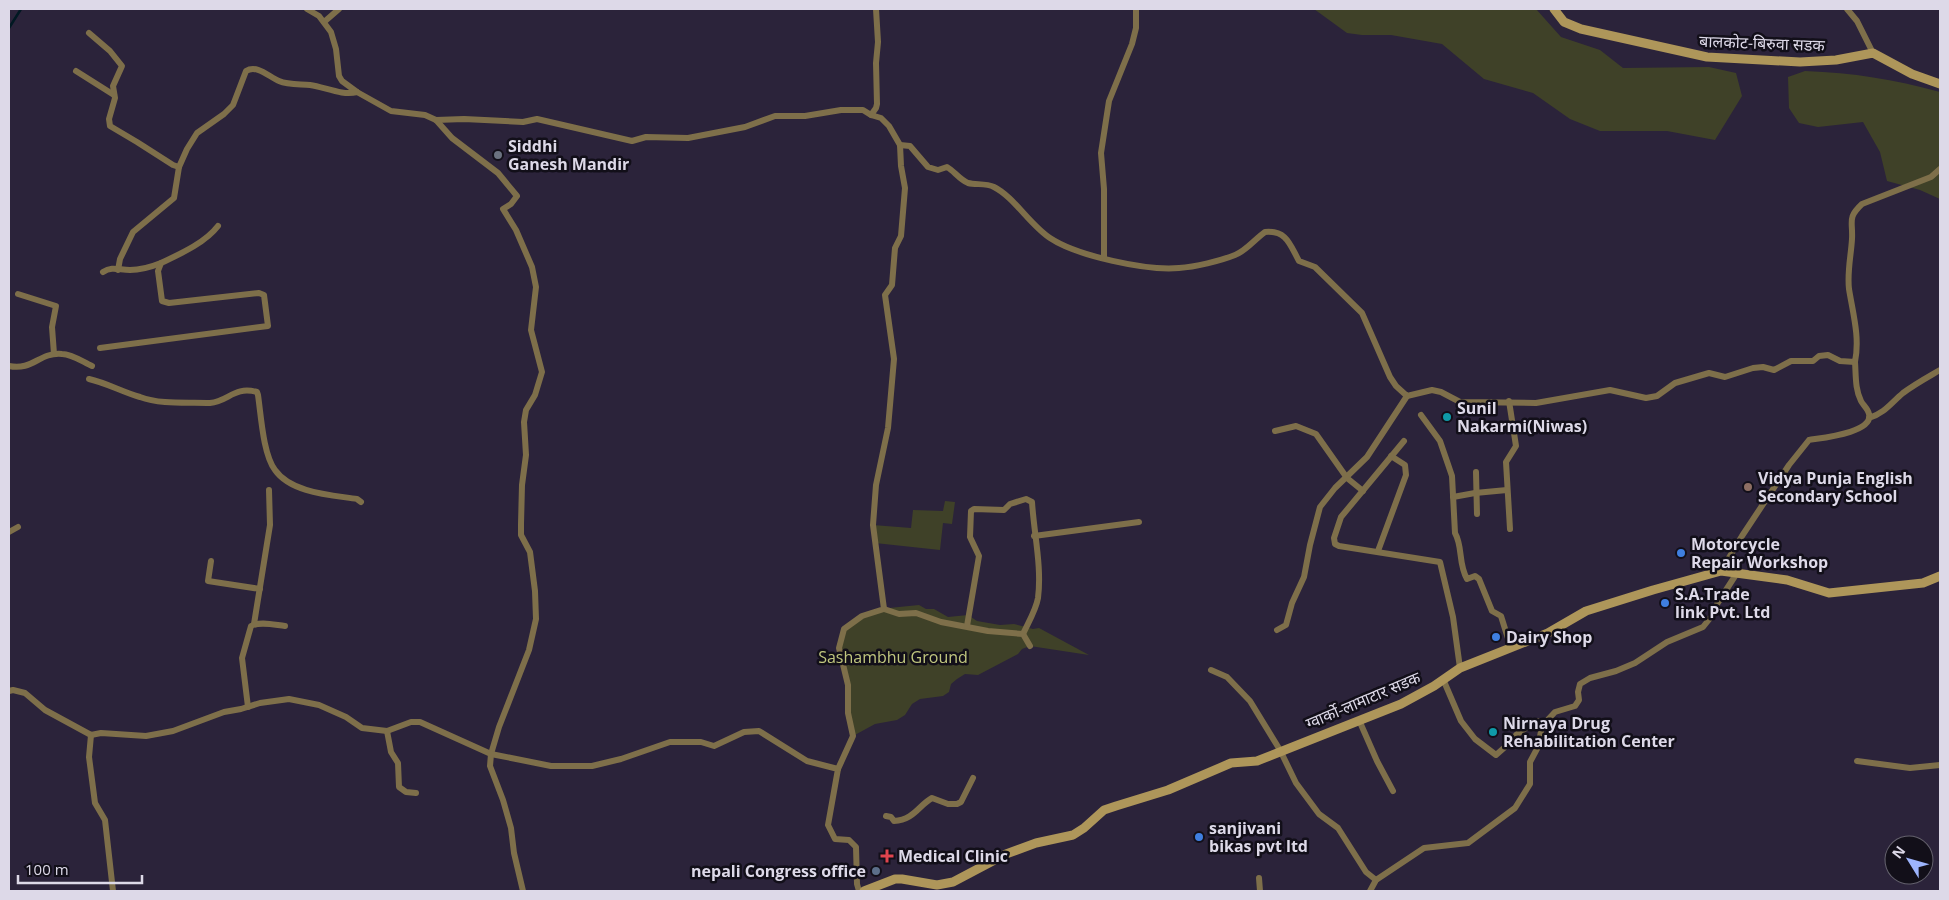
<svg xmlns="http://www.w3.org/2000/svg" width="1949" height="900" viewBox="0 0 1949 900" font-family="'Open Sans','Noto Sans Devanagari',sans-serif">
	<rect width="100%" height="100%" fill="#2b233a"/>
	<g fill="#3f4128">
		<path d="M1314 9H1536L1561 37 1600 50 1623 68 1709 67 1736 73 1742 96 1715 140 1667 131H1600L1570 119 1533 93 1484 79 1442 44 1391 35H1362L1347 33Z"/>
		<path d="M1805 71C1854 73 1893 79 1940 92V199L1920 190 1887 181 1880 152 1863 122 1818 127 1799 123 1789 108 1788 77Z"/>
		<path d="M945 501 955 502 952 524 943 523 940 550 875 543 873 525 911 528 913 510 943 511Z"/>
		<path d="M919 605 926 609H934L948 617 968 615 977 621 1000 625 1014 624 1033 629 1039 628 1089 655 1030 646 1022 649 1018 654 978 675 965 674 957 679 951 684 949 692 943 696 920 699 912 704 905 715 897 720 875 724 853 736 848 685 839 648 844 629 879 609Z"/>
	</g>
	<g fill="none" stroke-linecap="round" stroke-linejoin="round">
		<path stroke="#001822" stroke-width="2.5" d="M9 28 21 9"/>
		<g stroke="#7e6f4a" stroke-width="6">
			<path d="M307 9 319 16 331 32 336 49 339 76 342 81 357 92 391 111 425 115 436 120 452 138 498 173 517 196 511 204 503 209 516 230 532 267 536 287 531 330 542 372 535 395 526 410 524 422 526 455 522 485 521 524V535L530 552 535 591 536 619 529 650 499 727 491 754 490 766 503 800 511 828 514 853 523 891"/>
			<path d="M1847 9 1857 21 1873 53"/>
			<path d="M324 22 339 9"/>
			<path d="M89 33 110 51 122 66 113 86 115 98 109 119 110 126 137 142 173 165 179 167"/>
			<path d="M76 71 114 95"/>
			<path d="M436 120 464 119 523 122 537 119 632 141 646 137 688 138 745 127 775 116H805L841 110H863L871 115"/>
			<path d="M900 145 910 146 928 167 938 170 947 167C954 171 960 180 968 183 976 185 986 183 994 187 1014 197 1030 225 1050 238 1077 256 1147 271 1179 268 1195 267 1220 261 1235 255 1246 251 1255 239 1265 232 1287 230 1290 245 1299 261L1315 267 1362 313 1390 377 1396 386 1407 396 1432 390 1441 392 1460 402 1536 403 1610 390 1646 398 1657 396 1675 383 1709 373 1725 377 1753 368 1763 367 1774 370 1791 361H1813L1819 356 1828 355 1840 361 1855 362C1860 337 1853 314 1849 289 1847 272 1851 256 1852 239 1853 221 1847 218 1862 204L1931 177 1940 169"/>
			<path d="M1104 257V189L1101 153 1109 101 1132 44 1136 28V9"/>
			<path d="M118 270 120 259 133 232 174 198 179 167 187 149 197 133 224 114 233 105 246 71C257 64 269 77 279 81 288 85 300 84 310 85 325 87 342 96 357 92"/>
			<path d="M103 272C112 266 119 270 130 270 140 270 151 267 161 263"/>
			<path d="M18 294 56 306 52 327 54 354"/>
			<path d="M100 348 268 326 264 295 259 293 169 303 162 301 158 271 161 263C180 254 205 243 218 226"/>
			<path d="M9 366C33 371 39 352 62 354 72 354 83 362 92 366"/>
			<path d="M89 379C107 383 122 392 140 397 161 405 188 402 210 403 229 401 234 386 257 392L258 395C261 415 263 454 275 470 291 493 331 495 357 499L361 502"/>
			<path d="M1509 401 1516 446 1506 462 1510 529"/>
			<path d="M1421 415 1440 441 1452 476 1455 533C1463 547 1458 563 1467 579L1475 576 1479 579 1492 611 1501 616 1511 648"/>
			<path d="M1869 418C1885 413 1891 403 1903 393 1915 384 1928 377 1940 370"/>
			<path d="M1275 431 1296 426 1316 434 1347 478 1363 491"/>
			<path d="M1404 441 1341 517 1334 538 1335 544 1339 546 1440 562 1453 617 1460 668"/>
			<path d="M1476 472 1477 514"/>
			<path d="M1453 497 1475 493 1507 490"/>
			<path d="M9 532 18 527"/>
			<path d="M1034 536 1139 522"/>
			<path d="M1378 551 1406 475 1405 465 1391 456"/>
			<path d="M211 561 208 581 260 589"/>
			<path d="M1721 571 1742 536 1789 465 1809 440C1820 438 1874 433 1869 414 1868 409 1863 405 1861 401 1855 389 1856 376 1855 362"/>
			<path d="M884 609 899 614 916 613 941 622 988 631 1023 634 1030 646"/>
			<path d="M254 624 270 525 269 490"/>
			<path d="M967 626 979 556 970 537 971 511 974 509 1004 510 1010 504 1026 499 1032 502C1034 534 1042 567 1038 598 1036 610 1028 623 1023 634"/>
			<path d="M1277 630 1286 625 1292 603 1304 577 1310 545 1320 507 1335 488 1367 457 1407 396"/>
			<path d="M1211 670 1227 677 1250 701 1280 750 1296 783 1319 814 1338 828 1366 872 1376 880"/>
			<path d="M1443 679 1461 721 1475 739 1496 755 1514 739 1516 735 1536 721 1545 723"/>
			<path d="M9 691 13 690 25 693 45 710 91 735 101 733 146 736 173 731 224 712 241 709 260 703 289 699 319 705 346 717 362 728 387 731 411 722H420L491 754 551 766H592L621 759 670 742H701L714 746 744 732 759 731 807 761 838 769 828 825 835 839 849 840 856 847 857 884 859 891"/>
			<path d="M248 707 242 658 251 626C260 621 275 625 285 626"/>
			<path d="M1359 720 1377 761 1393 791"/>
			<path d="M387 731 391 752 398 763 399 787 406 792 416 793"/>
			<path d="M91 735 89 757 95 803 105 820 113 891"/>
			<path d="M1857 761 1910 768 1940 765"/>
			<path d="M838 769 853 736 848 713V685L839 648 844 629 862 616 884 609 873 525 876 485 888 428 894 359 885 295 892 285 895 248 901 236 905 188 901 166 900 145 889 126 881 118 871 115 876 108 877 104 876 63 878 42 876 9"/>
			<path d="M886 816 891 817 894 821C914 820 919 805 932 798L948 804H957L961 802 973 778"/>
			<path d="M1259 878 1260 891"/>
			<path d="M1370 891 1376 880 1424 848 1468 843 1515 808 1530 784V762L1538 747 1542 726 1555 712 1575 706 1579 700 1578 692 1580 684 1590 678 1616 671 1635 663 1667 642 1703 627 1715 612 1717 604 1737 573"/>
		</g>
		<g stroke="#ae965a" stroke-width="9">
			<path d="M1554 9 1564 22 1581 29 1707 57 1800 62 1836 60 1873 53 1912 74 1940 84"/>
			<path d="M864 891 895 879H902L937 885 953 882 1006 854 1036 843 1073 835 1084 828 1104 810 1116 806 1168 790 1231 763 1257 761 1401 704 1434 686 1460 668 1548 633 1586 611 1653 590 1721 571 1787 580 1829 593 1923 583 1940 576"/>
		</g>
	</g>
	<circle fill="#6b7280" stroke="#120f19" stroke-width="2" cx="498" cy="155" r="5"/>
	<g fill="#0f9aa8" stroke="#120f19" stroke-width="2">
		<circle cx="1447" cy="417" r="5"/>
		<circle cx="1493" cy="732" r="5"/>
	</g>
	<circle fill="#8d6e63" stroke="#120f19" stroke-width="2" cx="1748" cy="487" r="5"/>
	<g fill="#3f7fe0" stroke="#120f19" stroke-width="2">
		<circle cx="1681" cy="553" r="5"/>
		<circle cx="1665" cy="603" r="5"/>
		<circle cx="1496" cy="637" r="5"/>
		<circle cx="1199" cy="837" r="5"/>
	</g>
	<path fill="#e0444e" stroke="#120f19" stroke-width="2" d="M884.5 848.5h5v5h5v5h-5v5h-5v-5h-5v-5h5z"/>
	<circle fill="#5c6f8a" stroke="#120f19" stroke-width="2" cx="876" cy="871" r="5"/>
	<g text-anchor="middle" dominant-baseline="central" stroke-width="5" stroke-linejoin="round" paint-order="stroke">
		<g font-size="16" fill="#ddd9e8" stroke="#120f19">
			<text transform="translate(1762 43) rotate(2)">बालकोट-बिरुवा सडक</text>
			<text transform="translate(1363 700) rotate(-23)">ग्वार्को-लामाटार सडक</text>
		</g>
		<g font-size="16" font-weight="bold" fill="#ddd9e8" stroke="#120f19" text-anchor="start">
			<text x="508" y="146">Siddhi<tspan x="508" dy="18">Ganesh Mandir</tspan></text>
			<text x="1457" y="408">Sunil<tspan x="1457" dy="18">Nakarmi(Niwas)</tspan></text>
			<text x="1758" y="478">Vidya Punja English<tspan x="1758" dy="18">Secondary School</tspan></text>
			<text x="1691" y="544">Motorcycle<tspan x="1691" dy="18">Repair Workshop</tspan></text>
			<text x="1675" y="594">S.A.Trade<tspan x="1675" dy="18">link Pvt. Ltd</tspan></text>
			<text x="1506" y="637">Dairy Shop</text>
			<text x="1503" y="723">Nirnaya Drug<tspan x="1503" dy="18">Rehabilitation Center</tspan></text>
			<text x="1209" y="828">sanjivani<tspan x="1209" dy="18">bikas pvt ltd</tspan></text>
			<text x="898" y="856">Medical Clinic</text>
			<text x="866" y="871" text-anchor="end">nepali Congress office</text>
		</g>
		<g font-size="16" fill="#c1c77f" stroke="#120f19">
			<text x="893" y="657">Sashambhu Ground</text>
		</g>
	</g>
	<rect width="1949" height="900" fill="none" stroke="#ddd9e8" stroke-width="20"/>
	<g transform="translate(1909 860) rotate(307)"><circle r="24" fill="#120f19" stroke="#63606c"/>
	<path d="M0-4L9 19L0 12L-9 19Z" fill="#9db4fd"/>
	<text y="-8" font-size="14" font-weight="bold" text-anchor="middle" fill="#ddd9e8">N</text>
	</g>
	<path d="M18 875v8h124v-8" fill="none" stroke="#ddd9e8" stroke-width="2.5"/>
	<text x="25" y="875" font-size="15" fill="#ddd9e8" stroke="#120f19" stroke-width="4" paint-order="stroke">100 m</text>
</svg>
